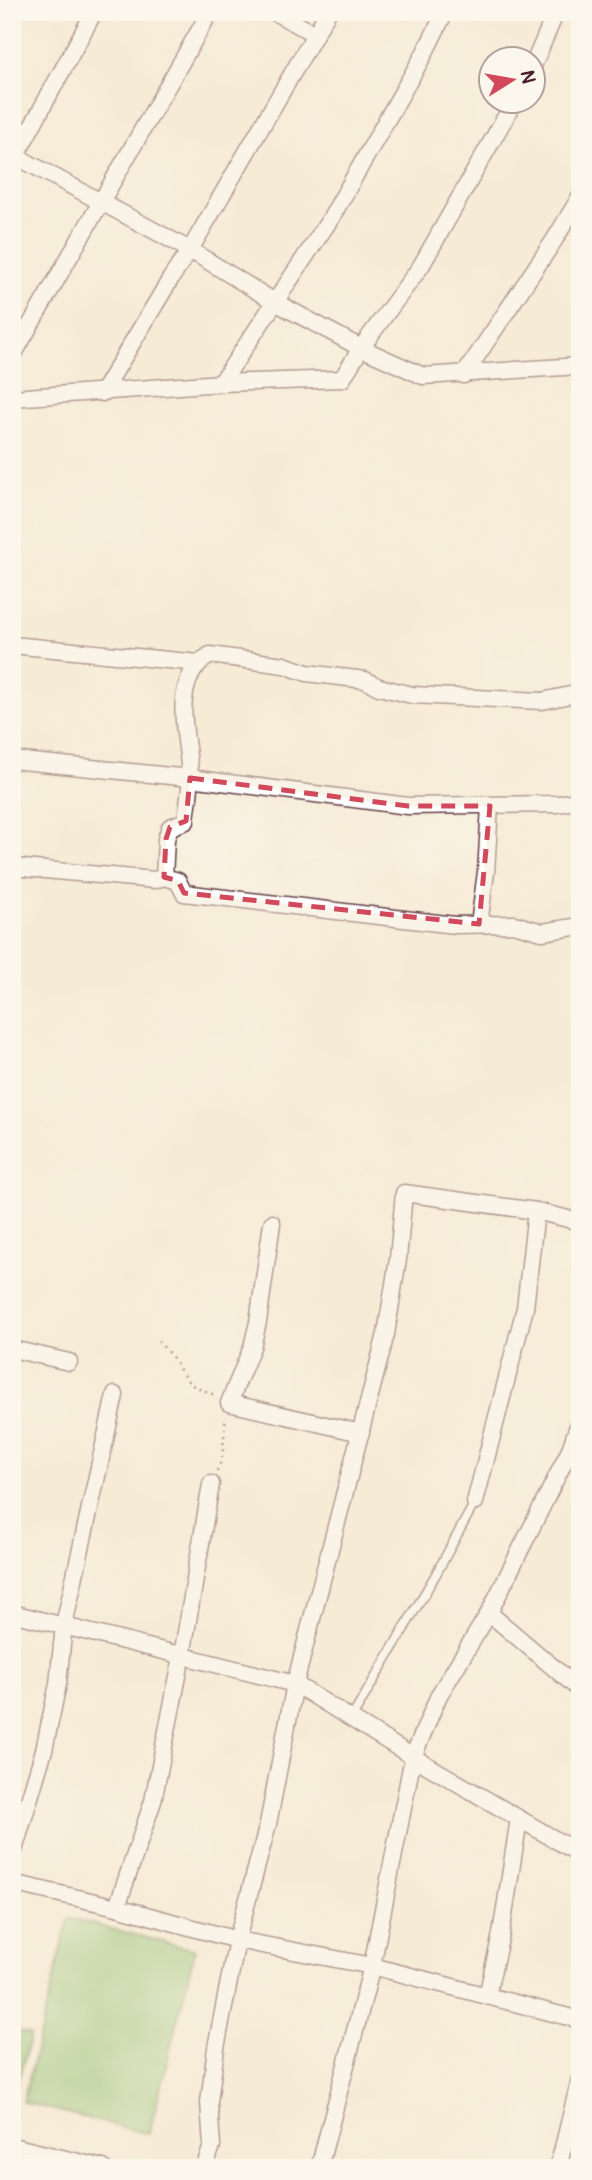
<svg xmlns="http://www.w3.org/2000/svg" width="592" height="2180" viewBox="0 0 592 2180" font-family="Pangolin,sans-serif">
	<rect width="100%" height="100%" fill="#fbf7ec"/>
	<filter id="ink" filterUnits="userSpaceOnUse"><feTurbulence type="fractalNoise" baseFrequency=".0143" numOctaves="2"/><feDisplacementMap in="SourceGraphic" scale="14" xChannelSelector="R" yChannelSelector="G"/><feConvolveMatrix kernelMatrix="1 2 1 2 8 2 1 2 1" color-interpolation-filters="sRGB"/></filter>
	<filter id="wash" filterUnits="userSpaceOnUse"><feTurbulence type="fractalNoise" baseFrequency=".00686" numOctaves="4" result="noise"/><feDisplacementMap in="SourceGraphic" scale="28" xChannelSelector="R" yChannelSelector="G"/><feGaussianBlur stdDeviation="1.57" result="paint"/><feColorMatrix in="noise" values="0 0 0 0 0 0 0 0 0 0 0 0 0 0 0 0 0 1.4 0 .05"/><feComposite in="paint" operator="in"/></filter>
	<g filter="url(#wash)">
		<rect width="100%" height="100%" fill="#f6ebd6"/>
		<g fill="#8ec375" stroke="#6c7150" stroke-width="2">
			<path d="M69 1918 195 1950 149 2134 23 2102Z"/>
			<path d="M12 2029 31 2035 12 2102Z"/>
		</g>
	</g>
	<g filter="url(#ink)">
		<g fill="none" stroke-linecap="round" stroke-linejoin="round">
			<defs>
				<path id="service" d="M351 1719 436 1574 475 1502"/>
				<g id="minor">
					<path d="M274 12 315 34"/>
					<path d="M532 68 556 12"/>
					<path d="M12 154 190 250 275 302 361 348 423 376 580 366"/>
					<path d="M12 163 94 12"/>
					<path d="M12 357 210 12"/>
					<path d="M464 375 555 239 580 197"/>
					<path d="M221 383 331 218 423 56 445 12"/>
					<path d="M102 393 171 278 190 250 328 12"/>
					<path d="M12 398 221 383 342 379 361 348 421 266 514 102"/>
					<path d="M12 645 199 663 210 655 284 665 307 673 365 680 379 687 412 695 542 701 580 693"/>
					<path d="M12 760 190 778 408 806 558 804 580 800"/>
					<path d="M12 867 155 880 164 877 178 881 184 893 455 925 514 924 542 932 580 926"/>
					<path d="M164 877 166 839 170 827 186 821C187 807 191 792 190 778 189 740 171 695 199 663"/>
					<path d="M479 924 486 872 490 806"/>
					<path d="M272 1223 258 1322 252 1347 229 1403 361 1433"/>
					<path d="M12 1349 69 1362"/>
					<path d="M475 1502 525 1308 536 1211"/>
					<path d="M12 1613 295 1684 413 1757 580 1854"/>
					<path d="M489 1613 580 1690"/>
					<path d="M12 1857 44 1750 58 1684 64 1625 115 1395"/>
					<path d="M12 1883 117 1907 237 1940 372 1966 580 2020"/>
					<path d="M117 1907 153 1801 182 1656 211 1484"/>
					<path d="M487 1996 501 1934 519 1819"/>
					<path d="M12 2146 103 2168"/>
					<path d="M204 2168 212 2146 209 2102 216 2048 237 1940 268 1824 295 1684 386 1334 398 1259 404 1193 536 1211 580 1222"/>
					<path d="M319 2168 372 1966 413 1757 439 1695 489 1613 569 1452 580 1420"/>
					<path d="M558 2168 580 2079"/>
				</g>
			</defs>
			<use href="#service" stroke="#643e45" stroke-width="11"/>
			<use href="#minor" stroke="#643e45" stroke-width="19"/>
			<g stroke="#643e45" stroke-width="2.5" stroke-dasharray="2 5" stroke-linecap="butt">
				<path d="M158 1341 173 1358 185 1378 192 1385 217 1396"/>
				<path d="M217 1471 222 1459 226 1416"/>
			</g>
			<use href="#service" stroke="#fff" stroke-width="8"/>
			<use href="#minor" stroke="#fff" stroke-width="16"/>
		</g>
	</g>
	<path d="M0 0H592V2180H0ZM190 778 408 806H490L479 924 184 893 178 881 164 877 166 839 170 827 186 821Z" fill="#f6ebd6" fill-opacity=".55" fill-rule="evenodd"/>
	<path fill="none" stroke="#d1495b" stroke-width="5" stroke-dasharray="14 9" stroke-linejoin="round" d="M190 778 408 806H490L479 924 184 893 178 881 164 877 166 839 170 827 186 821Z"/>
	<rect width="592" height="2180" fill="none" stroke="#fbf7ec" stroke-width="42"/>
	<g transform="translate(512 80) rotate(79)"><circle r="33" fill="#fbf7ec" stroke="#b4a19f" stroke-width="2"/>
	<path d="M0-5L12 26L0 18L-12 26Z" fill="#d1495b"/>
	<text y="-10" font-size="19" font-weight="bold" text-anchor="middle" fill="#4a1f2b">N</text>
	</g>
</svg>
